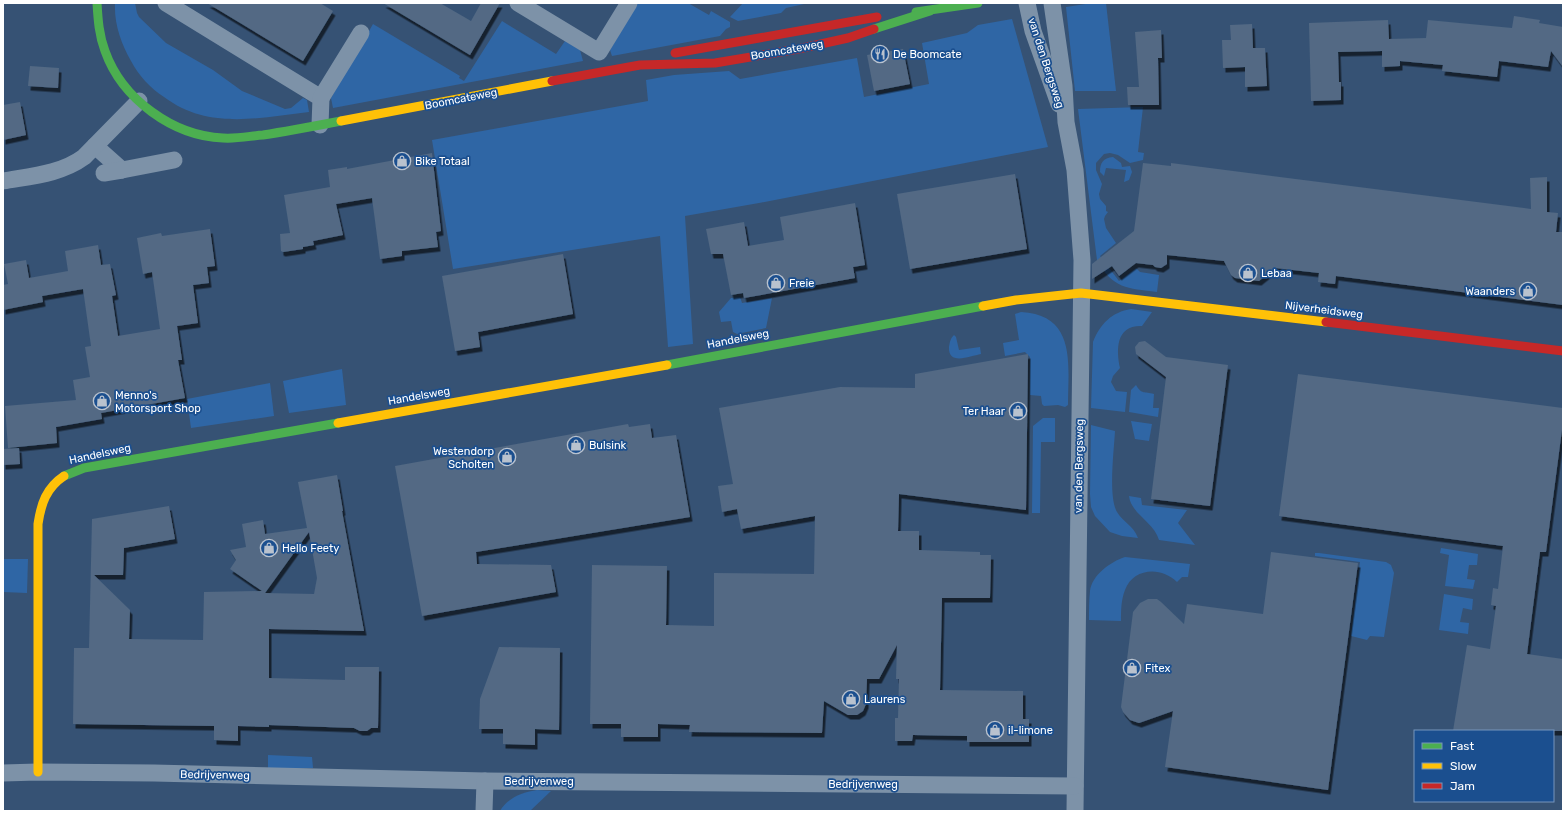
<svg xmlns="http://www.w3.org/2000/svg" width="1566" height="814" viewBox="0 0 1566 814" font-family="Rubik,sans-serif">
	<defs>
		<filter id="shadow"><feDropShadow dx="2.5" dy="4.5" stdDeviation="0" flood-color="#0009"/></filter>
	</defs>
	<rect width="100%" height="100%" fill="#365274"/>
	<g fill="#2f66a5">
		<path d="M115 3H135L137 13 139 17 166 43 213 70 242 91 285 109 291 108 303 98 307 100 309 112C258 118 208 130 164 97 150 88 139 76 131 61 121 43 114 24 115 3Z"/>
		<path d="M638 3H688L709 15 711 11 730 22V27L726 29 720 36 612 56 610 50Z"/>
		<path d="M743 3H805L804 4 786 8 781 13 738 21 730 17Z"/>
		<path d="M1092 3H1106L1116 91H1075L1066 7Z"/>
		<path d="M1012 19 1048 147 759 203 685 216 693 344 668 347 660 236 453 269 432 140 648 101 646 80 674 75 729 71 740 79 857 58 864 97 929 84 922 43 967 33 978 25Z"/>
		<path d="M502 21 556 54 565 41 580 50 583 61 333 108 331 98 373 24 460 76 459 78 464 81Z"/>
		<path d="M1143 107 1138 152 1144 153 1143 160 1130 163 1118 155 1110 153 1104 154 1096 163V170L1102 184 1099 194 1100 199 1106 206V211L1108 212 1105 216 1104 219 1106 228 1116 243 1100 256 1119 281 1136 268 1140 272 1159 275 1157 292C1127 288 1113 289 1097 260L1078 109Z"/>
		<path d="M1113 157 1121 163 1122 167 1130 166 1132 172 1129 180 1124 182 1126 170 1106 168 1104 176 1100 172C1100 163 1103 158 1113 157Z"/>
		<path d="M740 297 742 303 772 298 766 328 737 334 733 332 731 321 721 322 719 312 731 298Z"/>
		<path d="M1131 309 1152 312 1142 326C1116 325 1116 349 1120 368L1113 376 1111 382 1116 391 1127 392 1125 412 1091 408 1093 342C1100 324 1112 312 1131 309Z"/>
		<path d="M1021 312C1077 315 1068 365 1068 405L1065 407 1058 405 1044 406 1042 404 1041 396 1030 395V357L1025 352 1005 356 1003 343 1019 340 1015 314Z"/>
		<path d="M954 335 956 337 959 350 980 347 981 354C970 356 948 366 949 347 950 342 950 339 954 335Z"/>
		<path d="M342 369 346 405 289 413 283 381Z"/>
		<path d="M270 383 274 416 191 428 187 399Z"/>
		<path d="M1136 385C1142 395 1144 391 1154 394L1153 408H1159L1158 417 1129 412 1131 390Z"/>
		<path d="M1043 418H1055V442H1041L1040 513H1032L1033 426Z"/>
		<path d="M1131 421 1152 424 1149 441 1135 439Z"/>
		<path d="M1091 425 1115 431C1114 450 1108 497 1117 512 1123 522 1133 525 1138 538L1122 536 1110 532 1095 516 1091 507 1090 494Z"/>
		<path d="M1129 496 1141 498 1142 505 1187 510 1178 523 1195 545 1159 540C1154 522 1131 514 1129 496Z"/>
		<path d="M1441 548 1478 554 1477 565H1469L1467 579 1475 580 1473 589 1445 586 1449 555 1440 553Z"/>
		<path d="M1315 553H1319L1386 562 1391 565 1394 573 1384 637 1370 636 1367 640 1351 636 1360 562 1315 556Z"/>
		<path d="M1125 557 1190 564 1188 577H1182L1177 582C1161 566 1133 568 1125 590 1121 600 1121 611 1121 621L1089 620C1089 611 1089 601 1090 591 1092 575 1110 562 1125 557Z"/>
		<path d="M3 559H28L27 593 3 592Z"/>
		<path d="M1444 594 1473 599 1472 610 1463 608 1460 622 1469 623 1468 634 1439 630Z"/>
		<path d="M268 755 312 757 313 768 268 769Z"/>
		<path d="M537 790 551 791 530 811H500C507 798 523 792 537 790Z"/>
	</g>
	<g fill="#526984" fill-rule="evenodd" filter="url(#shadow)">
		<path d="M207 3H320L333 11 303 61Z"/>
		<path d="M383 3H440L471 21 481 3H500L470 55Z"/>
		<path d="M1514 16 1540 20 1539 23 1563 27V67L1551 51 1548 67 1499 61 1497 77 1442 71 1443 65 1400 61V66L1382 67V51L1338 52 1339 82H1341V100L1311 101 1309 23 1388 20 1389 39 1426 38 1428 20 1512 28Z"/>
		<path d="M1252 24 1253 48H1265L1267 86 1245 87V67L1223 68 1222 40H1231L1230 25Z"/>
		<path d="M1161 30 1162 58H1158L1159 105H1128L1127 87H1139L1135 32Z"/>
		<path d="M903 49 910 84 874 91 867 55Z"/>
		<path d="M30 66 59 68 58 88 28 86Z"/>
		<path d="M20 102 26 135 3 140V105Z"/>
		<path d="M432 153 441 231 436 232 438 247 402 251V256L380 259 372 198 336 204 343 235 313 241 314 245 303 247V249L283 252 281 251 280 234 290 233 284 195 330 187 328 170 347 167V169Z"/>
		<path d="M1143 163 1171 166V163L1531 209 1530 178 1547 177V212L1558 213 1556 232H1563V305L1336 276 1335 284 1318 282 1319 273 1275 268 1259 281 1235 278 1231 275 1224 261 1167 255V264L1161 268 1155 267 1153 265 1136 263 1119 276 1112 266 1092 279V264L1134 231Z"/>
		<path d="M1015 174 1027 249 910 269 897 194Z"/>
		<path d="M855 203 865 265 853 267 855 278 744 298 743 293 731 295 723 254H711L706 229 744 222 748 246 784 240 780 217Z"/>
		<path d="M210 229 215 266 207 267 209 283 193 285 198 323 177 326 182 360H178L185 398 101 413 102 419 56 427 57 443 8 448 5 406 76 400 73 380 90 377 85 347 91 346 83 289 42 296 43 302 3 310V285L8 284 4 264 26 260 29 278 68 271 65 251 98 245 101 265 110 264 116 295 112 296 118 336 160 329 152 272 143 274 137 238 161 233 162 236Z"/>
		<path d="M563 254 573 314 478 332 480 347 455 351 442 276Z"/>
		<path d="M1145 341 1166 357 1228 365 1210 506 1151 499 1166 377 1136 354 1135 347 1139 342Z"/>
		<path d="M1028 354 1026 510 899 494 898 531H919V550L980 552V555H991L990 598H942L940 690 1023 691V719H1029V742H967V736L913 735 912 741H895V718H898L899 679H896L897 645 879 679H867L866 704 863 711 857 715H848L824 701 822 733 689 732 690 725 658 724V737H621V724H590L592 565 667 566 666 625 714 626V573L814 574 815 516 741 529 737 509 722 512 718 486 733 484 719 408 840 387 915 388V374Z"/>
		<path d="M1298 374 1563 408V422L1546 552H1540L1527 654 1563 659V731H1453L1467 645 1490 649 1496 606 1491 605 1493 588 1498 589 1503 546 1279 516Z"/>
		<path d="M628 424 629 427 650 424 652 438 676 435 690 517 476 552 477 564 551 565 556 592 422 616 395 466Z"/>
		<path d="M19 448 20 464 3 465V449Z"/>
		<path d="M337 475 343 511H342L364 631 269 629V678L345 680V667H379L378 728H371L367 731H360L354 728 269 725V727L238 726V741L214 740V726L73 724 74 648H89L92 519 169 506 175 539 124 548 123 575H94L130 610 129 639 203 640 204 592 262 591 230 569 236 560 230 550 246 547 242 524 263 520 265 534 307 528 298 482ZM309 532 317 578 314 594 265 593Z"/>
		<path d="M1271 552 1358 563 1328 790 1165 767 1173 711 1139 723 1130 720 1123 712 1121 707 1133 612 1140 603 1148 599H1157L1161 602 1184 624 1187 604 1263 614Z"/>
		<path d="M499 647 560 648 559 730 535 729V745L503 744V729H479L480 699Z"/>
	</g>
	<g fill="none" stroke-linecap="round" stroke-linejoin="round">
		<g stroke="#7d92a8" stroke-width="17">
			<path d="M166 3 321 98 320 125"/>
			<path d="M518 3 599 52 629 3"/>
			<path d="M1027 3 1033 31 1059 104"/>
			<path d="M1052 3 1064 86 1066 122 1075 170 1082 260 1075 811"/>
			<path d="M321 98 361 33"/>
			<path d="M95 146 122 170 174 160"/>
			<path d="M104 173 122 170"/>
			<path d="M3 181C31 176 61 174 84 157L139 101"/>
			<path d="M3 773 38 772 154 773 485 781 1075 786"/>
			<path d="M484 811 485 781"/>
		</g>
		<g stroke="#4caf50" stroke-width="9">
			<path d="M97 3C98 20 99 35 105 51 122 99 173 136 223 138 237 139 250 136 263 135 289 131 315 126 341 121"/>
			<path d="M916 12 978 3"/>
			<path d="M874 29 930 11"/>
			<path d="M667 365 983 306"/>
			<path d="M64 476 84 468 338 423"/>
		</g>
		<g stroke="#ffc107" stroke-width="9">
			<path d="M341 121 552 81"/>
			<path d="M983 306 1016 300 1081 293 1326 322"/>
			<path d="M338 423 667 365"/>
			<path d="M38 772V524C41 504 46 488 64 476"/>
		</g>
		<g stroke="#c62828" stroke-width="9">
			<path d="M675 53 877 17"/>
			<path d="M552 81 640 65 715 63 798 49 848 38 874 29"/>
			<path d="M1326 322 1563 351"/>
		</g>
	</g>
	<defs>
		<symbol id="restaurant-ring" viewBox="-11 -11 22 22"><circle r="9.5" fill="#1b4f8f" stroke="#b9c2ce" stroke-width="1.5"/><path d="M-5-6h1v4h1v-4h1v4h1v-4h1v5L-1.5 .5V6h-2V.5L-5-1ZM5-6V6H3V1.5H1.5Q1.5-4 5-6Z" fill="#b9c2ce"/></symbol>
		<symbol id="shop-ring" viewBox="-11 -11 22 22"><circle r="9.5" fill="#1b4f8f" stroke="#b9c2ce" stroke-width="1.5"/><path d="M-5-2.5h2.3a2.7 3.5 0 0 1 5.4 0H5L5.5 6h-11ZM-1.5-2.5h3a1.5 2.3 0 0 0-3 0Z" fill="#b9c2ce"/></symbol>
	</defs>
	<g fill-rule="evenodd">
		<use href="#restaurant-ring" x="870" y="44" width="20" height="20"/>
		<use href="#shop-ring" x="392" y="151" width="20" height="20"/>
		<use href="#shop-ring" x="1238" y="263" width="20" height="20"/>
		<use href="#shop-ring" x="766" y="273" width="20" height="20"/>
		<use href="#shop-ring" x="1518" y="281" width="20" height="20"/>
		<use href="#shop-ring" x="92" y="391" width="20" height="20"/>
		<use href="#shop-ring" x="1008" y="401" width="20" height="20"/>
		<use href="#shop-ring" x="566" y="435" width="20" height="20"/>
		<use href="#shop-ring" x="497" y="447" width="20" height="20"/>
		<use href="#shop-ring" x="259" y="538" width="20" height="20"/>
		<use href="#shop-ring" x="1122" y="658" width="20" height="20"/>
		<use href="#shop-ring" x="841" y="689" width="20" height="20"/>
		<use href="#shop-ring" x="985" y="720" width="20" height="20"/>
	</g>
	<g text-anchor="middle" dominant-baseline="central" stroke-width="3.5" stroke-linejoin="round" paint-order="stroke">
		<g font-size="11" fill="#fff" stroke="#1b4f8f">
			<text transform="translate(787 50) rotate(-10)">Boomcateweg</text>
			<text transform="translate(1046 63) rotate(72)">van den Bergsweg</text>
			<text transform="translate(461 99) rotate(-11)">Boomcateweg</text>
			<text transform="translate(1324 310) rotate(7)">Nijverheidsweg</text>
			<text transform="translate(738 339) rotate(-11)">Handelsweg</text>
			<text transform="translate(419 396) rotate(-10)">Handelsweg</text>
			<text transform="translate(100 454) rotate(-12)">Handelsweg</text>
			<text transform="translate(1079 466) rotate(-89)">van den Bergsweg</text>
			<text transform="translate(215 775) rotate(1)">Bedrijvenweg</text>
			<text x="539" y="781">Bedrijvenweg</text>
			<text x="863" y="784">Bedrijvenweg</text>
		</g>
		<g font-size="11" fill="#fff" stroke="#1b4f8f" text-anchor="start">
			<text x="893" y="54">De Boomcate</text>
			<text x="415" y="161">Bike Totaal</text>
			<text x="1261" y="273">Lebaa</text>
			<text x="789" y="283">Freie</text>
			<text x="1515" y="291" text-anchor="end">Waanders</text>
			<text x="115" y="395">Menno's<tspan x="115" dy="13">Motorsport Shop</tspan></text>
			<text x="1005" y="411" text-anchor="end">Ter Haar</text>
			<text x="589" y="445">Bulsink</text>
			<text x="494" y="451" text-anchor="end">Westendorp<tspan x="494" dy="13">Scholten</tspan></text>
			<text x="282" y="548">Hello Feety</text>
			<text x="1145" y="668">Fitex</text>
			<text x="864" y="699">Laurens</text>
			<text x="1008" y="730">il-limone</text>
		</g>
	</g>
	<rect width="1566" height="814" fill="none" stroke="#ffffff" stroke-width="8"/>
	<rect x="1414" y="730" width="140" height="72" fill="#1b4f8f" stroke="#7695bc"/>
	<rect x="1422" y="743" width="20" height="6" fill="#4caf50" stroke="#7695bc"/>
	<text x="1450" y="750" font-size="12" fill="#ffffff">Fast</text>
	<rect x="1422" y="763" width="20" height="6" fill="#ffc107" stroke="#7695bc"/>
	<text x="1450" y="770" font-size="12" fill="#ffffff">Slow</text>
	<rect x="1422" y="783" width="20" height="6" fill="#c62828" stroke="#7695bc"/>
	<text x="1450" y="790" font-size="12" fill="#ffffff">Jam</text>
</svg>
